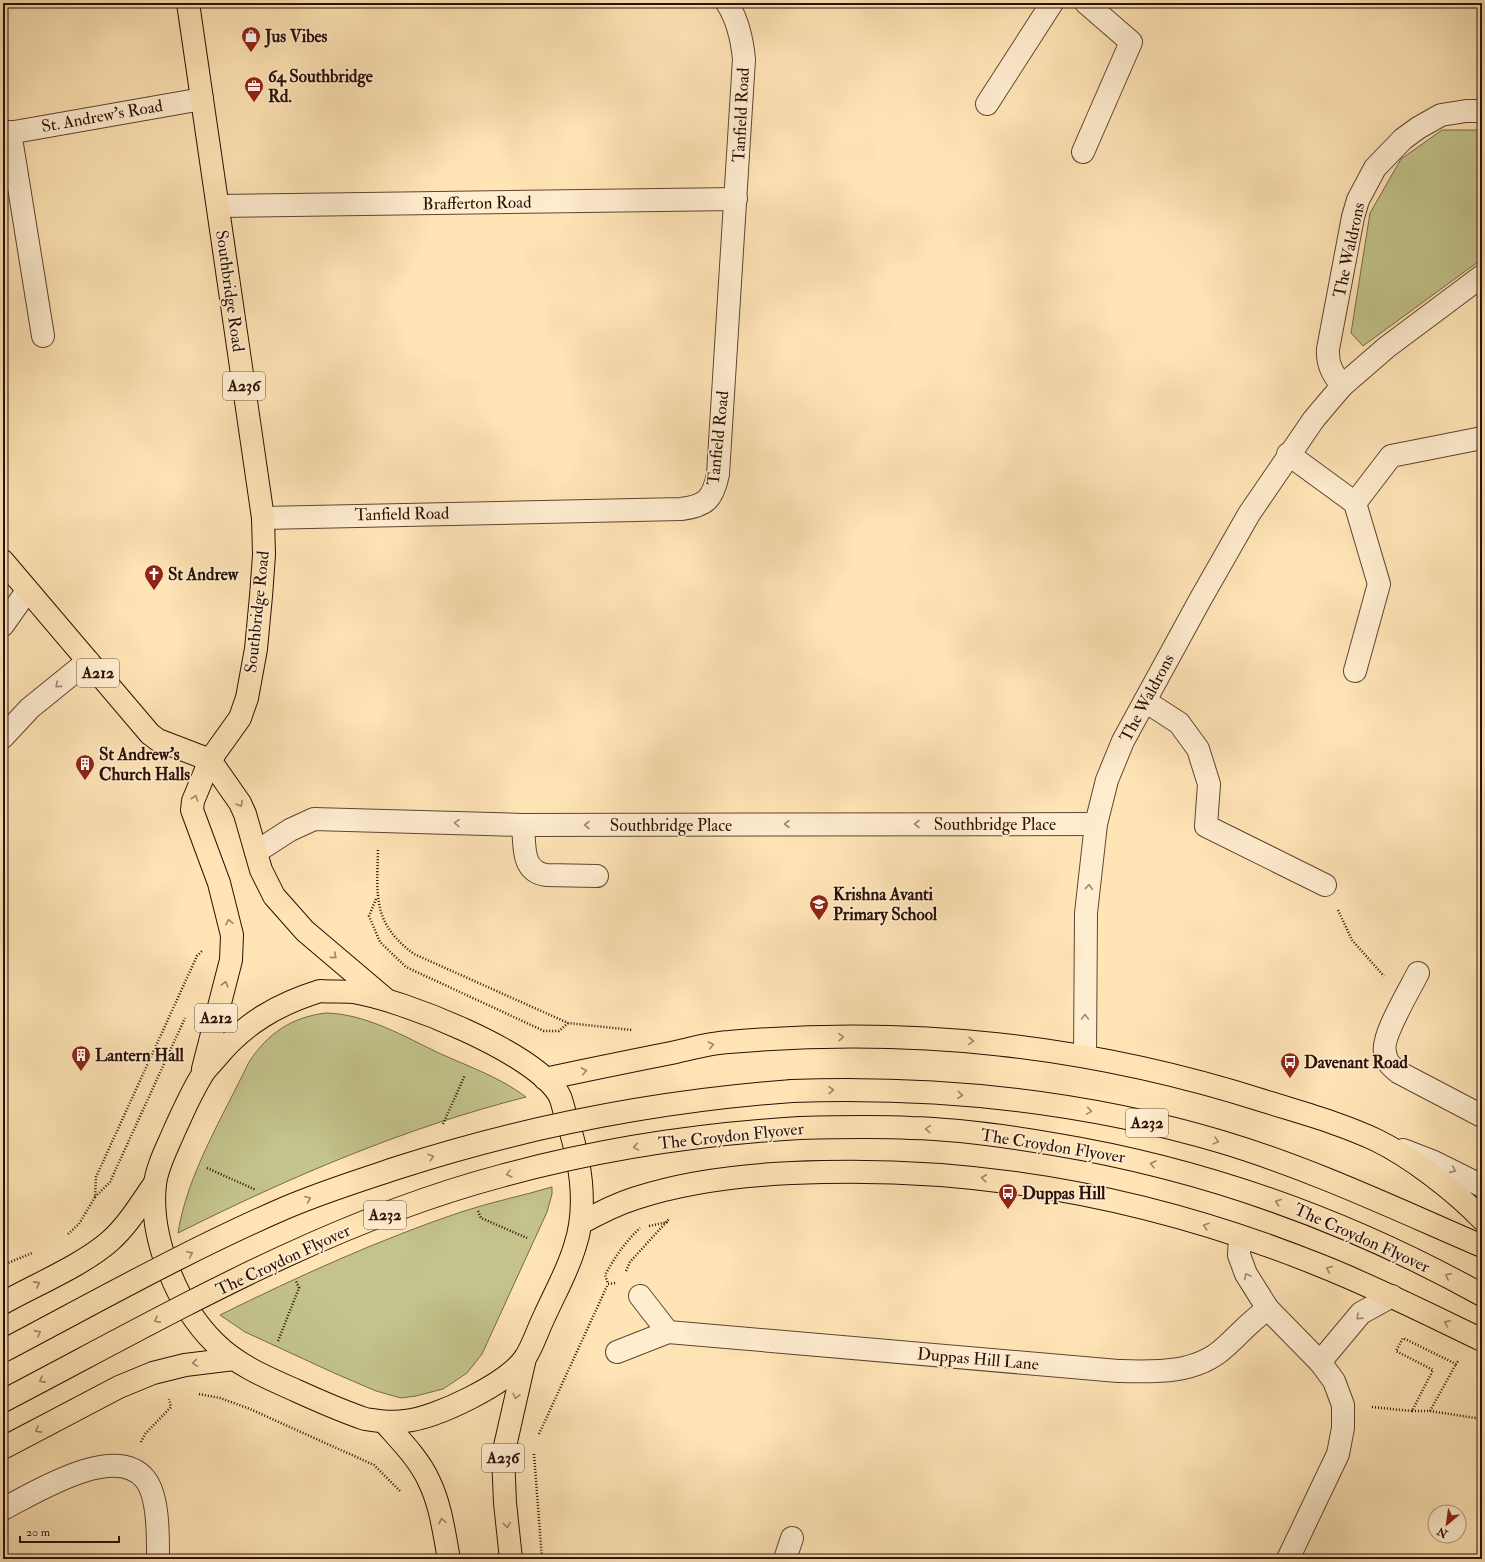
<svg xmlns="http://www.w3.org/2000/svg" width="1485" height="1562" viewBox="0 0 1485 1562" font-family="'IM FELL Double Pica',serif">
	<rect width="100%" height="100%" fill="#ffe4b5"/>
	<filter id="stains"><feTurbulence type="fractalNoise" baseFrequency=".005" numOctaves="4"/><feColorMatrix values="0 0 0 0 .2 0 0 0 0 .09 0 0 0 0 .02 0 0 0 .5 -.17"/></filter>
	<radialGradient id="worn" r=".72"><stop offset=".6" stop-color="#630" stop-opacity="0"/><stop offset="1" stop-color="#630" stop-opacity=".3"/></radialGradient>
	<g fill="#c3c38b" stroke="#776948">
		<path d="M1442 130H1482V259L1363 346 1351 333 1370 213 1401 159Z"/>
		<path d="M326 1013C367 1014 405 1037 441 1054 470 1067 501 1078 526 1097 404 1128 290 1177 178 1233 187 1175 223 1116 249 1062 268 1033 292 1017 326 1013Z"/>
		<path d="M552 1187V1194L547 1212 482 1354 467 1373 443 1389 416 1396 401 1398 376 1391 334 1373 245 1332 220 1315C299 1276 378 1240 461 1212 491 1202 522 1196 552 1187Z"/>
	</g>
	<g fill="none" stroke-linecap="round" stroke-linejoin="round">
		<defs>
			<g id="minor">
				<path d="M987 104 1052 3"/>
				<path d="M10 132 43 336"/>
				<path d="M3 134 202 99"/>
				<path d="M1083 152 1131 42 1086 3"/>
				<path d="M218 206 736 199"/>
				<path d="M1342 386C1333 374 1327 365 1328 349L1353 217 1358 200 1375 168 1403 139 1418 128 1441 115 1466 111H1482"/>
				<path d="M1288 454 1355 503 1391 456 1482 438"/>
				<path d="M1355 503 1379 584 1355 671"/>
				<path d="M263 518 681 509C706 506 713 499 718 474L744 59C742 39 738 20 727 3"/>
				<path d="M3 625 27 591"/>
				<path d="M1145 701 1179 723 1198 749 1209 784 1206 826 1325 885"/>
				<path d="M3 737 30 708 88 661"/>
				<path d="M523 825C525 846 521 871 546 875L597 876"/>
				<path d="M256 852 290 830 314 819 523 825 1096 824"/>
				<path d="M1418 973C1410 989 1381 1037 1385 1052 1386 1062 1391 1066 1398 1072L1482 1116"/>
				<path d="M1085 1056 1086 913 1096 824 1107 780 1123 741 1200 600 1249 514 1314 419 1342 386 1387 347 1482 276"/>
				<path d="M1403 1150 1434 1162 1482 1186"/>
				<path d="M1240 1237 1239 1255 1246 1274 1268 1309 1320 1362 1334 1381 1343 1405V1428L1338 1454 1288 1559"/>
				<path d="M640 1296 668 1332 1118 1371C1154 1372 1196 1374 1224 1348 1239 1335 1251 1320 1268 1309"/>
				<path d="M617 1352 668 1332"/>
				<path d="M1320 1362 1361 1313 1392 1296"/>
				<path d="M3 1509C34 1493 115 1442 145 1479 159 1496 158 1538 158 1559"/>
				<path d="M785 1559 792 1538"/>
			</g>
			<g id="major">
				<path d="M188 3 263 518 264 555 261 596 256 649 247 698 240 718 210 760 193 801 192 810 219 883 232 935 231 960 203 1069"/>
				<path d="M3 561 150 734 158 740 210 760 240 803 245 814 261 870 274 896 305 931 384 998"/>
				<path d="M320 991C331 992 342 991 353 992 403 1000 531 1051 558 1093 562 1099 563 1107 565 1114 579 1154 589 1204 575 1246 568 1270 555 1293 545 1315 538 1329 533 1346 525 1358 507 1384 436 1418 405 1421 391 1423 378 1421 365 1419 342 1411 319 1401 297 1391 268 1378 238 1366 215 1343 177 1306 149 1237 155 1184 157 1166 168 1146 175 1129 183 1112 191 1093 201 1077 204 1070 211 1064 216 1058 245 1023 278 1004 320 991Z"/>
				<path d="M3 1303C35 1285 83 1265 110 1241 128 1225 141 1203 155 1183"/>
				<path d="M384 1422C400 1440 419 1459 429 1481 441 1506 444 1533 449 1559"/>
				<path d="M511 1559 505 1503 503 1455 525 1358"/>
			</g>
			<g id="highway">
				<path d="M545 1079C586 1070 626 1062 666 1054 687 1050 708 1043 729 1042 913 1026 1088 1045 1264 1101 1302 1113 1340 1123 1376 1140 1411 1157 1455 1191 1482 1219"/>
				<path d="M792 1091C936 1086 1083 1101 1222 1142 1312 1169 1396 1209 1482 1246"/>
				<path d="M800 1128C837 1127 874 1126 911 1128 958 1129 1006 1136 1053 1144 1205 1169 1347 1220 1482 1295"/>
				<path d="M581 1223C599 1213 617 1204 636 1198 694 1179 763 1173 823 1172 994 1168 1160 1201 1319 1265 1375 1287 1428 1314 1482 1340"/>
				<path d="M3 1448 119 1387 153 1373 185 1365 234 1359"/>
			</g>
		</defs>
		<use href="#minor" stroke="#604432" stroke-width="24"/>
		<use href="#major" stroke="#2b0f06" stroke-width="24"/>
		<use href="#highway" stroke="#2b0f06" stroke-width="24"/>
		<g stroke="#2b0f06" stroke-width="2.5" stroke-dasharray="1 2" stroke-linecap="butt">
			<path d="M378 850C377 896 372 923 414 954L568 1023 632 1030"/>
			<path d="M376 899 369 916 380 942 406 967 544 1031H559L568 1023"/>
			<path d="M1338 910 1352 940 1384 976"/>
			<path d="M443 1124 465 1075"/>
			<path d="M207 1168 256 1190"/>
			<path d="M95 1197 110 1182 185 1018"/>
			<path d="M478 1211 481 1218 527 1238"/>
			<path d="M649 1226 668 1222"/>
			<path d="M68 1234 79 1224 95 1197 96 1177 197 956 202 951"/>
			<path d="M3 1265 32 1253"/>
			<path d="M626 1271 630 1262 669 1219"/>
			<path d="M615 1283 608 1284 605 1275C615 1257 625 1242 640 1228"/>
			<path d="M278 1341 299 1288 296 1281"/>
			<path d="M199 1394 220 1398 250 1409 374 1465 400 1491"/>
			<path d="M1372 1407 1412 1411 1433 1370 1396 1351 1403 1338 1456 1364 1459 1360"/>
			<path d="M1412 1411H1430L1482 1419"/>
			<path d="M1430 1411 1456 1364"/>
			<path d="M539 1434 608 1284"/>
			<path d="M141 1442 145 1434 171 1407 169 1399"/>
			<path d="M534 1454 542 1559"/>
		</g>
		<use href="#minor" stroke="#ffedcf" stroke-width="22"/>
		<use href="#major" stroke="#ffe4b5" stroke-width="22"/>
		<use href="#highway" stroke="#ffe4b5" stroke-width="22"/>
		<defs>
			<g id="highway-bridge">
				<path d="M3 1351C96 1302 188 1250 285 1208 322 1192 361 1180 400 1167 528 1126 657 1101 792 1091"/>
				<path d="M3 1401C164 1317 324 1223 501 1176 599 1149 699 1134 800 1128"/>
			</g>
		</defs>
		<use href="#highway-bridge" stroke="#2b0f06" stroke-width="24" stroke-linecap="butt"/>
		<use href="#highway-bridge" stroke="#ffe4b5" stroke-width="22"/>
	</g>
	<defs><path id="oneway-chevron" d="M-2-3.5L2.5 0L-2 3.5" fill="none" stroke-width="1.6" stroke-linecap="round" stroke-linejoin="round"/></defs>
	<g stroke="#a08975">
		<use href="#oneway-chevron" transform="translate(58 685) rotate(140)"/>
		<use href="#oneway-chevron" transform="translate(457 823) rotate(-178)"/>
		<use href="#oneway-chevron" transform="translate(787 824) rotate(180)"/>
		<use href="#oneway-chevron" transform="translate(917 824) rotate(180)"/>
		<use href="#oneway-chevron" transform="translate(587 825) rotate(180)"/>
		<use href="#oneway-chevron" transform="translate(1089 887) rotate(-84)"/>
		<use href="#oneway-chevron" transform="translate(1085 1017) rotate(-90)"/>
		<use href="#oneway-chevron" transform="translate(1453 1170) rotate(24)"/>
		<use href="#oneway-chevron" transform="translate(1247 1276) rotate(-118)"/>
		<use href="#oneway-chevron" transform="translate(1359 1317) rotate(136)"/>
	</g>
	<g stroke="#a08466">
		<use href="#oneway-chevron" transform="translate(195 798) rotate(-71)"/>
		<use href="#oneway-chevron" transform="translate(240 804) rotate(61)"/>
		<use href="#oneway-chevron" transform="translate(229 922) rotate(-102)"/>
		<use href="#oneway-chevron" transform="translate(334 956) rotate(40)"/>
		<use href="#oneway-chevron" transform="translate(225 984) rotate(-75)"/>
		<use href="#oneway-chevron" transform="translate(841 1037) rotate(-2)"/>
		<use href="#oneway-chevron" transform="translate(971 1041) rotate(3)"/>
		<use href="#oneway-chevron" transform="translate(711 1045) rotate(-11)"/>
		<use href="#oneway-chevron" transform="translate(584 1071) rotate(-11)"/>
		<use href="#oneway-chevron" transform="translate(831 1090) rotate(-1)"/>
		<use href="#oneway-chevron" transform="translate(960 1095) rotate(5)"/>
		<use href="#oneway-chevron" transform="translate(1089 1111) rotate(9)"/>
		<use href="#oneway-chevron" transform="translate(928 1129) rotate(-176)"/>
		<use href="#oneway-chevron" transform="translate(1216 1141) rotate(15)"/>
		<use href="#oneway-chevron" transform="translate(636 1147) rotate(171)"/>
		<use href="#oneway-chevron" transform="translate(431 1157) rotate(-17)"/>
		<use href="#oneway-chevron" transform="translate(1153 1164) rotate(-166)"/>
		<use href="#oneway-chevron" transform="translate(509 1174) rotate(166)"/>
		<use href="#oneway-chevron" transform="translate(984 1178) rotate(-174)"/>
		<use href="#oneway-chevron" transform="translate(308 1199) rotate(-22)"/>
		<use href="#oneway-chevron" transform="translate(1278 1202) rotate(-160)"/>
		<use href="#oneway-chevron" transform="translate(1206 1226) rotate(-162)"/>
		<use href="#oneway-chevron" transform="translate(190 1254) rotate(-26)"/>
		<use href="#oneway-chevron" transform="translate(1329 1269) rotate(-157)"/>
		<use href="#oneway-chevron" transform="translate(1448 1276) rotate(-153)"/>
		<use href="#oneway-chevron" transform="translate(37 1284) rotate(-28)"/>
		<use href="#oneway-chevron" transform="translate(157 1320) rotate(152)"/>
		<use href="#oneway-chevron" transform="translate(1447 1323) rotate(-154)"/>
		<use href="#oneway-chevron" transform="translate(38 1333) rotate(-28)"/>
		<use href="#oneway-chevron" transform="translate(195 1363) rotate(171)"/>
		<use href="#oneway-chevron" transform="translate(42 1380) rotate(152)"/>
		<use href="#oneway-chevron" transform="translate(516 1396) rotate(103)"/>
		<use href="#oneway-chevron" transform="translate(38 1430) rotate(152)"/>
		<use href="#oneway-chevron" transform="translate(442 1521) rotate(-102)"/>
		<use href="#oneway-chevron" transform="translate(507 1525) rotate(83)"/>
	</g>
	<defs>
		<symbol id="shop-pin" viewBox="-11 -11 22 30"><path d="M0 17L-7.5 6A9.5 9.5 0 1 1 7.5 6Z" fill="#8f2418" stroke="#ffedcf"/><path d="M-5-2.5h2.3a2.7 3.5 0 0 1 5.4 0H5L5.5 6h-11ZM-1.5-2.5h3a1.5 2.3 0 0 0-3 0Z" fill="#fff"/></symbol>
		<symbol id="office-pin" viewBox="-11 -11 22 30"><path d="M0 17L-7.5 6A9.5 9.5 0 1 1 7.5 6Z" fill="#8f2418" stroke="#ffedcf"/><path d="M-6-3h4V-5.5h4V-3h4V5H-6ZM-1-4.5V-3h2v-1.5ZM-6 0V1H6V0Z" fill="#fff"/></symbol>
		<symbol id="church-pin" viewBox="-11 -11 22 30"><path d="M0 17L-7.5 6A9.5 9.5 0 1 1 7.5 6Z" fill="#8f2418" stroke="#ffedcf"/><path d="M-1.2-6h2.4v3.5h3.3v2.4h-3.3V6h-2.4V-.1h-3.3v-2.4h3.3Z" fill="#fff"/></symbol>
		<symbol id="building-pin" viewBox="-11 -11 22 30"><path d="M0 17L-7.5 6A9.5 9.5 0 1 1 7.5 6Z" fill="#8f2418" stroke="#ffedcf"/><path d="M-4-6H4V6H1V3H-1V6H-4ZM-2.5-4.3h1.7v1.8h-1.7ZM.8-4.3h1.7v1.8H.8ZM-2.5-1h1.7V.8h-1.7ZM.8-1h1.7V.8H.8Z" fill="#fff"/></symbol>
		<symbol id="school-pin" viewBox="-11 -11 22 30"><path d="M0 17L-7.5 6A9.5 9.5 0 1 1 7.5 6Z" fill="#8f2418" stroke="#ffedcf"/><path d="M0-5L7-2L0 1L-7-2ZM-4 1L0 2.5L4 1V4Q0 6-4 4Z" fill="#fff"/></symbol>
		<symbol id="bus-pin" viewBox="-11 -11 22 30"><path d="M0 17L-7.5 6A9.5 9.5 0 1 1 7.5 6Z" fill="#8f2418" stroke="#ffedcf"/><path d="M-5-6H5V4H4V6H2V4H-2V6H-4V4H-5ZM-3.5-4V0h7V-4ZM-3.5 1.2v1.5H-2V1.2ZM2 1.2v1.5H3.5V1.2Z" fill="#fff"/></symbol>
	</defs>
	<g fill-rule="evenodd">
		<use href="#shop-pin" x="240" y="25" width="22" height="30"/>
		<use href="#office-pin" x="243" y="75" width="22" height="30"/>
		<use href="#church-pin" x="143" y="563" width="22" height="30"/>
		<use href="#building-pin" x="74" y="753" width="22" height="30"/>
		<use href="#school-pin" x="808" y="893" width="22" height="30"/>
		<use href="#building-pin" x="70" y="1044" width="22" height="30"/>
		<use href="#bus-pin" x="1279" y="1051" width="22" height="30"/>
		<use href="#bus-pin" x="997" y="1182" width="22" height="30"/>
	</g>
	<g text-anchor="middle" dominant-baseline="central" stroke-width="3.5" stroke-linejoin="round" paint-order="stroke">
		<g fill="#ffedcf" stroke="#6b5242" stroke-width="1">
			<rect x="223" y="372" width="42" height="28" rx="3"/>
			<rect x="77" y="659" width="42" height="28" rx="3"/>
			<rect x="195" y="1004" width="42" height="28" rx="3"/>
			<rect x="1126" y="1109" width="42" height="28" rx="3"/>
			<rect x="364" y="1201" width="42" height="28" rx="3"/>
			<rect x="482" y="1444" width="42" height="28" rx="3"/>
		</g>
		<g font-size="16" font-weight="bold" fill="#2b0f06">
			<text x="244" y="386">A236</text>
			<text x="98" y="673">A212</text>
			<text x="216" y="1018">A212</text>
			<text x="1147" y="1123">A232</text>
			<text x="385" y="1215">A232</text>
			<text x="503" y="1458">A236</text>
		</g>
		<g font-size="17" font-weight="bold" fill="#2b0f06" stroke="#ffedcf" text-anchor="start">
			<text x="265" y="36">Jus Vibes</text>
			<text x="268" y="76">64 Southbridge<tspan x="268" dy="20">Rd.</tspan></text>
			<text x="168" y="574">St Andrew</text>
			<text x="99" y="754">St Andrew's<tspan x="99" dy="20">Church Halls</tspan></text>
			<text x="833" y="894">Krishna Avanti<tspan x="833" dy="20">Primary School</tspan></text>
			<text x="95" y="1055">Lantern Hall</text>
			<text x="1304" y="1062">Davenant Road</text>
			<text x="1022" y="1193">Duppas Hill</text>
		</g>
		<g font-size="17" fill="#2b0f06" stroke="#ffedcf">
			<text transform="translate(741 115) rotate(-87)">Tanfield Road</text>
			<text transform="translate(102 116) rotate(-10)">St. Andrew's Road</text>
			<text transform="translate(477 203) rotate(-1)">Brafferton Road</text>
			<text transform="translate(1349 250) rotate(-78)">The Waldrons</text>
			<text transform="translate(230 291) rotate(82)">Southbridge Road</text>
			<text transform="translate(718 438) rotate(-84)">Tanfield Road</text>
			<text transform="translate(402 514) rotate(-1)">Tanfield Road</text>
			<text transform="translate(257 612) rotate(-84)">Southbridge Road</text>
			<text transform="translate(1147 698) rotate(-62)">The Waldrons</text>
			<text x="995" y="824">Southbridge Place</text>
			<text x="671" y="825">Southbridge Place</text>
			<text transform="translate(731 1136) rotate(-6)">The Croydon Flyover</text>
			<text transform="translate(1053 1146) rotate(9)">The Croydon Flyover</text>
			<text transform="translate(1362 1238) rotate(24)">The Croydon Flyover</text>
			<text transform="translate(283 1260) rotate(-25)">The Croydon Flyover</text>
			<text transform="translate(978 1359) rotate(5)">Duppas Hill Lane</text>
		</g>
	</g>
	<rect width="1485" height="1562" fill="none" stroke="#ffe4b5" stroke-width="16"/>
	<rect x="4" y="4" width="1477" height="1554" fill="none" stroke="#2b0f06" stroke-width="2"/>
	<rect x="8" y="8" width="1469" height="1546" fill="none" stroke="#2b0f06"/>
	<g transform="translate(1447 1524) rotate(209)"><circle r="19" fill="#ffedcf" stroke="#aa947f"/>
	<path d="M0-3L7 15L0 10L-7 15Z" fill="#8f2418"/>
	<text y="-6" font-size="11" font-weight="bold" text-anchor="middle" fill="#2b0f06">N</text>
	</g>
	<path d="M20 1536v6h99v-6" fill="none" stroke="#2b0f06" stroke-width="2"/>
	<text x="26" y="1536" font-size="12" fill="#2b0f06" stroke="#ffedcf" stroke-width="3" paint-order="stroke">20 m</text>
	<rect width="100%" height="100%" filter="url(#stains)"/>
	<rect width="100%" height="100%" fill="url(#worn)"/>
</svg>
